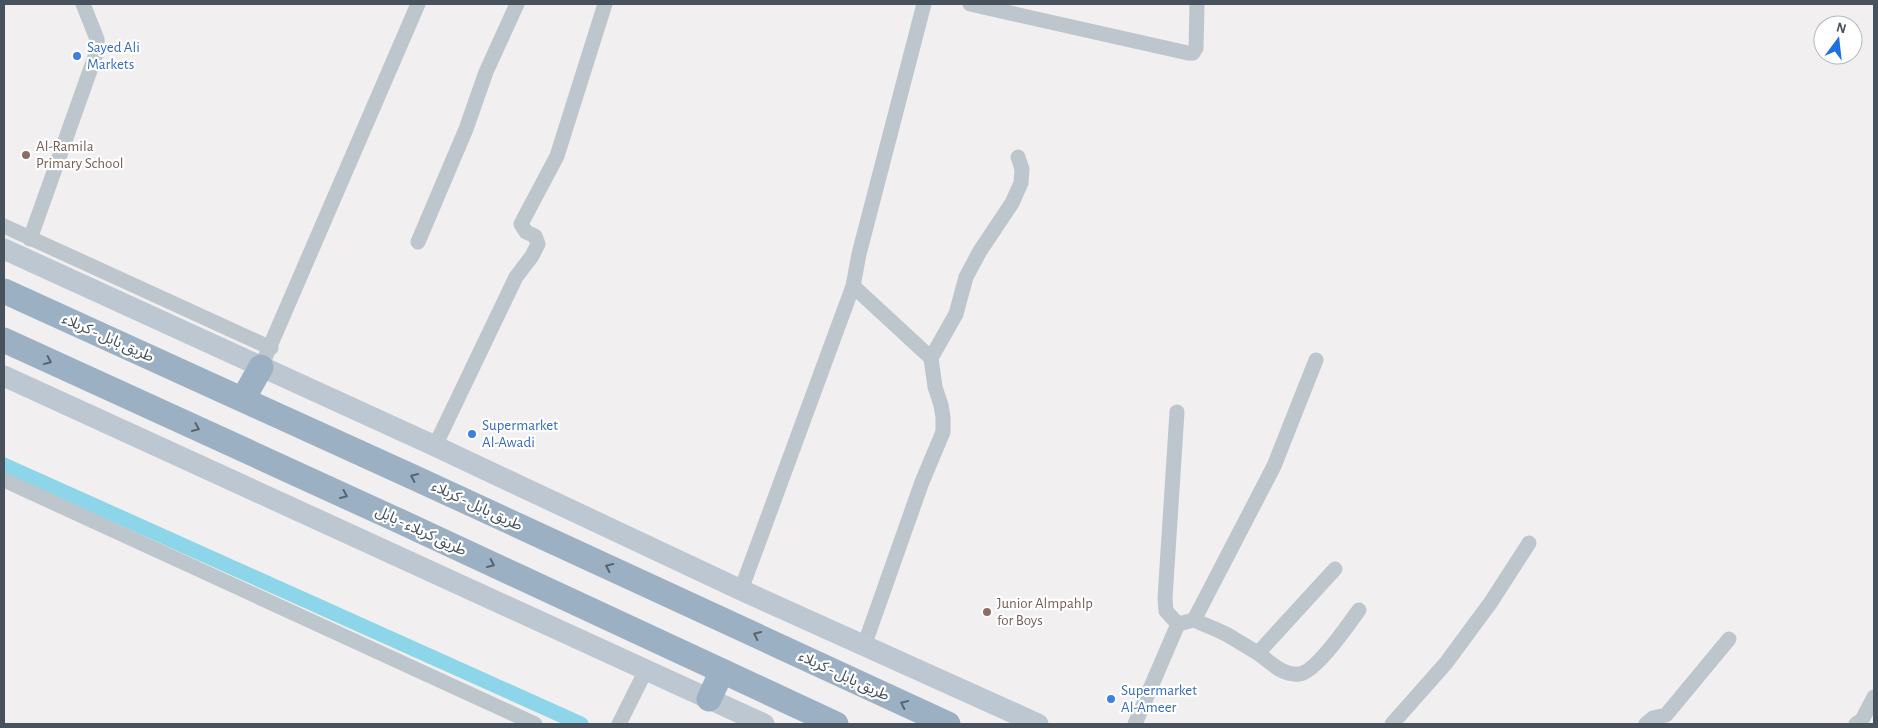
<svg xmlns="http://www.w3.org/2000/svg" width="1878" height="728" viewBox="0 0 1878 728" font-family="'Alegreya Sans','Noto Sans Arabic',sans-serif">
	<rect width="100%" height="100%" fill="#f1efef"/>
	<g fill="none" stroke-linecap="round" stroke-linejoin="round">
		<path stroke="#8dd6e9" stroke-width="15" d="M4 465 581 724"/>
		<g stroke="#bdc6cd" stroke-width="15">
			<path d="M970 4 1188 53H1193L1196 48 1197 4"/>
			<path d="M4 226 271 348"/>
			<path d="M30 239 97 51V39L83 4"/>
			<path d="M418 242 466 129 486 72 517 4"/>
			<path d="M853 286 931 358 935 387 941 405 943 417V432L922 482 864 646"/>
			<path d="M931 358 956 314 966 277 980 251 1012 203 1021 183 1022 169 1018 157"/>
			<path d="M261 367 418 4"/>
			<path d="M1177 412 1165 598 1166 611 1178 624"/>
			<path d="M435 446 516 277 532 256 538 244 535 236 526 232 521 224 557 156 605 4"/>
			<path d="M4 480 535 724"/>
			<path d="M741 590 853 286 859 254 924 4"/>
			<path d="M1194 620C1205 625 1216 629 1226 634 1236 640 1246 646 1256 652 1269 660 1281 676 1299 674 1315 673 1349 624 1359 610"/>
			<path d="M1178 624 1194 620 1274 466 1316 360"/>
			<path d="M1258 653 1335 569"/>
			<path d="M619 724 646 670"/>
			<path d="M1135 724 1178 624"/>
			<path d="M1392 724 1446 663 1491 602 1529 543"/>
			<path d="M1646 724 1653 718 1666 715 1729 639"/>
			<path d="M1856 724 1862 720 1874 697"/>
		</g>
		<g stroke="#bdc7d2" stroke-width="21">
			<path d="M4 249 435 446 741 590 1038 724"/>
			<path d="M4 376 764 724"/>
		</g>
		<g stroke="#9cb0c4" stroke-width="25">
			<path d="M4 291 415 478 948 724"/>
			<path d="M4 340 395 519 836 724"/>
			<path d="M243 399 261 367"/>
			<path d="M709 699 722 671"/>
		</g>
	</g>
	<defs><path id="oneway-chevron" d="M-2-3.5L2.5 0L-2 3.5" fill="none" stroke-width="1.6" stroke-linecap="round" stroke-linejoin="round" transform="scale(1.25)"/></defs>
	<g stroke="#586571">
		<use href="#oneway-chevron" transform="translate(48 361) rotate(25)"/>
		<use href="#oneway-chevron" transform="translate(196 428) rotate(24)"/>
		<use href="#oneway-chevron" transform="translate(414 477) rotate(-155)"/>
		<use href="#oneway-chevron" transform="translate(344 495) rotate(24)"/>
		<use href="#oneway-chevron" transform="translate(491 564) rotate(25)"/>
		<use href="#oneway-chevron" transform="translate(609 567) rotate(-155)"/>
		<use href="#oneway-chevron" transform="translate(757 635) rotate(-155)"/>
		<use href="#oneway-chevron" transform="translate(904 704) rotate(-155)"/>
	</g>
	<g fill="#3f7fe0" stroke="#fff" stroke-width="2">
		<circle cx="77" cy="56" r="5"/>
		<circle cx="472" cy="434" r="5"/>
		<circle cx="1111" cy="699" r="5"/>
	</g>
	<g fill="#8d6e63" stroke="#fff" stroke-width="2">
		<circle cx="26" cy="155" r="5"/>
		<circle cx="987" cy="612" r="5"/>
	</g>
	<g text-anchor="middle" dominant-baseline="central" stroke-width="4.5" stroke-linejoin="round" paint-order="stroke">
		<g font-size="15" fill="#366cbe" stroke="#fff" text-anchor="start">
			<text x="87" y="47">Sayed Ali<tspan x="87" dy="17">Markets</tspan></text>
			<text x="482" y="425">Supermarket<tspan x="482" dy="17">Al-Awadi</tspan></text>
			<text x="1121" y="690">Supermarket<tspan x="1121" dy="17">Al-Ameer</tspan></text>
		</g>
		<g font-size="15" fill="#785e54" stroke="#fff" text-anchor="start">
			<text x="36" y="146">Al-Ramila<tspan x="36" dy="17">Primary School</tspan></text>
			<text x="997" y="603">Junior Almpahlp<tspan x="997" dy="17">for Boys</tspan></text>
		</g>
		<g font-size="15" fill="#47525c" stroke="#fff">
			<text transform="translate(108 338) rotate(24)">طريق بابل - كربلاء</text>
			<text transform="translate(477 506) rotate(25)">طريق بابل - كربلاء</text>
			<text transform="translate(421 531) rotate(25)">طريق كربلاء - بابل</text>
			<text transform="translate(844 676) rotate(25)">طريق بابل - كربلاء</text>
		</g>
	</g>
	<rect width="1878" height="728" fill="none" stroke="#47525c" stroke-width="10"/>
	<g transform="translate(1838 40) rotate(15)"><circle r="24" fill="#ffffff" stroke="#b5babe"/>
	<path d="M0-4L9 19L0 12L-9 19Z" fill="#1e70dc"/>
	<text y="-8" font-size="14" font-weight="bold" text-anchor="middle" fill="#47525c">N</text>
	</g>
</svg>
